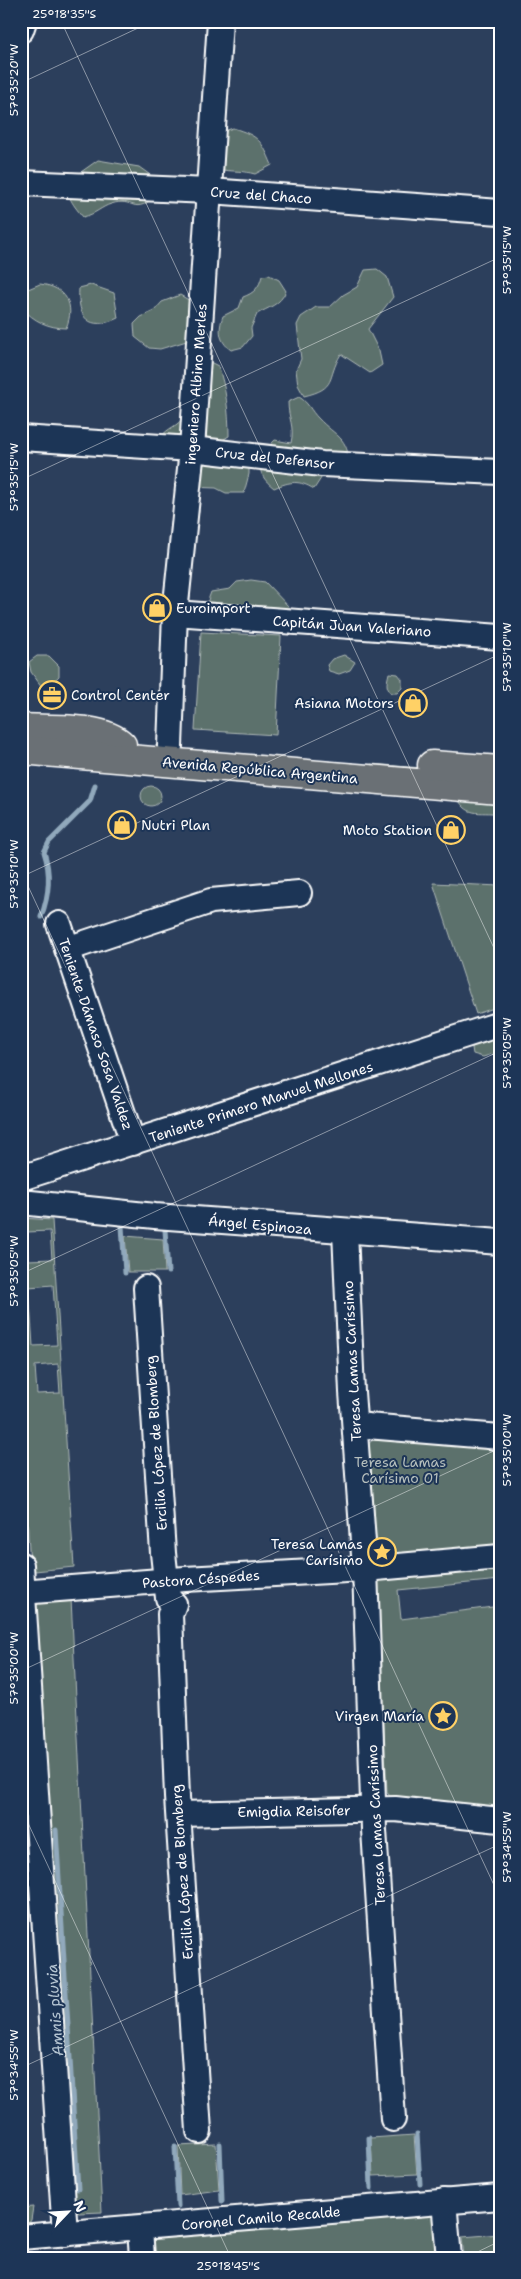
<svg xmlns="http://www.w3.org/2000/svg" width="521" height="2279" viewBox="0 0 521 2279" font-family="'Shantell Sans',sans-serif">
	<rect width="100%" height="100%" fill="#2c3f5c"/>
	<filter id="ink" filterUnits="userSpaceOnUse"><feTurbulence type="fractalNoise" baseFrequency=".02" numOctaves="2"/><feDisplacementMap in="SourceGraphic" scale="10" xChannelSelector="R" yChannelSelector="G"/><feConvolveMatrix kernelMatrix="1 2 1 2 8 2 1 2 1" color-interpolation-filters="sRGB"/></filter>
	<g filter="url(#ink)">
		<g fill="#5c716c" stroke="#aeb8b6" fill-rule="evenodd">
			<path d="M233 128C259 136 262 141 272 165L255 174C230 167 216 178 199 152L204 138Z"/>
			<path d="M98 160 139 167 153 177 158 194C132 218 135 196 111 204 101 207 96 214 83 217 71 202 65 195 69 176L81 172Z"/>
			<path d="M377 269 387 277 393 297 368 329 379 351 382 365 370 373 341 354C326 379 338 388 304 396L298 385 296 370 301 359 297 325 301 317 316 307H330L343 295 357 287 365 270Z"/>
			<path d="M269 275 279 280 286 291C280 305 269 307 257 314L251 328 252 336 243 347 231 350C219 341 218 330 223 316L239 308 243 297C254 293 259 288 262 276Z"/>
			<path d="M40 284C66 287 76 305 66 328 48 328 34 321 22 308L21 292Z"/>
			<path d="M91 285 114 293 118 318C89 332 77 318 79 288Z"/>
			<path d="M180 295 192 302 190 340 160 349 149 348 135 337 134 324 141 317 154 311 162 302Z"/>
			<path d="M206 360 218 366C226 387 229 414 229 436L219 442 161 437C168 427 178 427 184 416 194 399 199 378 206 360Z"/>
			<path d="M299 397C308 402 311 411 318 418 337 438 347 435 350 466L327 469 314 489C299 480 291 481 274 488 253 472 258 457 275 440L291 443C295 426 288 419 288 402Z"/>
			<path d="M209 453 249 461V474L244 493H226L216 488 187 487 183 473Z"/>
			<path d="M251 580 265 582 290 608 302 611 212 615 207 603 211 592 230 589 237 582Z"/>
			<path d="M201 632 281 636 276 735 195 730Z"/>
			<path d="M344 655 355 662 350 670 339 674 329 671 327 665 332 659Z"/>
			<path d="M37 656H49L59 666V676L49 686 42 687 31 672 29 662Z"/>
			<path d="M389 673 398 674 402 679V688L397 693H391C385 686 387 682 389 673Z"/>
			<path d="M371 764 500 774V814C478 810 467 820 455 793L367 767Z"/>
			<circle cx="151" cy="796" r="10"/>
			<path d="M433 883 500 886V1006L476 1014Z"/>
			<path d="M500 1024V1052L483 1057 473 1054 472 1048 475 1039Z"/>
			<path d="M21 1218 52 1220 74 1567 35 1571 30 1567 21 1409ZM50 1231 52 1259 28 1260 27 1232ZM53 1285 57 1345 33 1346 29 1287ZM58 1364 60 1393 37 1394 35 1366Z"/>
			<path d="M125 1236 163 1239 165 1272H128Z"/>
			<path d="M373 1440 500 1443V1548L380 1557 377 1554 369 1443Z"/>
			<path d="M500 1567V1580L398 1590 401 1619 500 1606V1786L497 1806 493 1809 391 1798 387 1792 377 1579Z"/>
			<path d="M71 1599 102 2212 79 2213 73 2210 33 1607 37 1602Z"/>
			<path d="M414 2135 417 2174 373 2176 371 2138Z"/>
			<path d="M216 2144 219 2190 180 2195 178 2146Z"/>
			<path d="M33 2207 31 2220 27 2226H21V2208Z"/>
			<path d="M436 2208 441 2258H147L145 2234Z"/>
			<path d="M500 2234V2258H464L462 2237Z"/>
		</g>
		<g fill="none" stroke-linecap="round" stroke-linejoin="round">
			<g stroke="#91a9bc" stroke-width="5">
				<path d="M41 917C49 896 51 873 44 852L49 842 90 801 95 785"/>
				<path d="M122 1226 125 1273"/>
				<path d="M165 1230 168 1272"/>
				<path d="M56 1830 78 2189"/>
				<path d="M417 2134 420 2184"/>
				<path d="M369 2138 371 2188"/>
				<path d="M220 2144 222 2201"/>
				<path d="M175 2147 178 2206"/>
			</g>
			<defs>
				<g id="minor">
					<path d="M21 30 24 21"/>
					<path d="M21 183 209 191 500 212"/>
					<path d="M21 438 192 449 322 464 500 472"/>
					<path d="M175 613 500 637"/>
					<path d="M170 746 175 613 192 449 220 21"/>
					<path d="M59 924 133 1143"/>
					<path d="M67 949 211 901 299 893"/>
					<path d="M21 1178 500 1024"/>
					<path d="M21 1202 155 1216 500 1242"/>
					<path d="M345 1231 352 1392 365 1569 374 1830 393 2119"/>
					<path d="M146 1288 163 1553 168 1598 174 1604 170 1614 177 1797 199 2131"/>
					<path d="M355 1425 500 1437"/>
					<path d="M21 1565 65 2234"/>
					<path d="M21 1592 185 1579 365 1569 500 1557"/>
					<path d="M179 1814 395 1809 500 1820"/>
					<path d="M444 2201 449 2258"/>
					<path d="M140 2228 142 2258"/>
					<path d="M21 2237 500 2197"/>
				</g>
				<g id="highway">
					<path d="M21 728C50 730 102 725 122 745"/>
					<path d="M21 750 500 790"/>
					<path d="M432 765 500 770"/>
				</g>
			</defs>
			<use href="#minor" stroke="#fff" stroke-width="28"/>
			<use href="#highway" stroke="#fff" stroke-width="31"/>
			<use href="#minor" stroke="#1d3557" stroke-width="24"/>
			<use href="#highway" stroke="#6a7074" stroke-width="28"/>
		</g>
	</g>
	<path fill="none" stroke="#fff" stroke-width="1" stroke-opacity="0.45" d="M61 21 500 961M498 21 500 25M21 83 153 21M21 480 500 257M21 871 500 1898M21 877 500 654M21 1274 500 1051M21 1671 500 1448M21 1808 231 2258M21 2068 500 1844M465 2258 500 2241"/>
	<defs>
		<symbol id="shop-ring" viewBox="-11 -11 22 22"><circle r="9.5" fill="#1d3557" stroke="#ffd166" stroke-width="1.5"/><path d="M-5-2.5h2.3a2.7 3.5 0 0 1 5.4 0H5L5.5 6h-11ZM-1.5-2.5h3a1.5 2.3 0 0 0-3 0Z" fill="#ffd166"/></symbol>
		<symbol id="office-ring" viewBox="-11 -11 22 22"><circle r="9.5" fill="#1d3557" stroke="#ffd166" stroke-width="1.5"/><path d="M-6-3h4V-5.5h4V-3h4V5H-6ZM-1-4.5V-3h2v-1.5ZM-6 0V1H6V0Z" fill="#ffd166"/></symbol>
		<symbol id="sight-ring" viewBox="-11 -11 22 22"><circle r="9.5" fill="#1d3557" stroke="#ffd166" stroke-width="1.5"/><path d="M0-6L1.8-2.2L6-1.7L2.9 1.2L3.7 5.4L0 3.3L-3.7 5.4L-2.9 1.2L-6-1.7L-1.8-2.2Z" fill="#ffd166"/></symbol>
	</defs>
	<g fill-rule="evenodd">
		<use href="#shop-ring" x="141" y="592" width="32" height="32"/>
		<use href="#office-ring" x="36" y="679" width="32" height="32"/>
		<use href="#shop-ring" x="397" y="687" width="32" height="32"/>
		<use href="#shop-ring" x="106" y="809" width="32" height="32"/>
		<use href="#shop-ring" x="435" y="814" width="32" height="32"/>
		<use href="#sight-ring" x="366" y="1536" width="32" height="32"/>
		<use href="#sight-ring" x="427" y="1700" width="32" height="32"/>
	</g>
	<g text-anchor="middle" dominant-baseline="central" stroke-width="4" stroke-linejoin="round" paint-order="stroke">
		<g font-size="14" fill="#fff" stroke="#1d3557">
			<text transform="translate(261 195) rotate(4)">Cruz del Chaco</text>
			<text transform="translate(196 384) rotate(-86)">ingeniero Albino Merles</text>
			<text transform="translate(275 458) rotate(6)">Cruz del Defensor</text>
			<text transform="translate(352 626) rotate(4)">Capitán Juan Valeriano</text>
			<text transform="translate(260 770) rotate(5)">Avenida República Argentina</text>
			<text transform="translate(96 1034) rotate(71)">Teniente Dámaso Sosa Valdez</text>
			<text transform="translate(261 1102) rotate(-18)">Teniente Primero Manuel Mellones</text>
			<text transform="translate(260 1225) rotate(5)">Ángel Espinoza</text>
			<text transform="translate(352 1361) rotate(-93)">Teresa Lamas Caríssimo</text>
			<text transform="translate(156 1443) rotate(-94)">Ercilia López de Blomberg</text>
			<text transform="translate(201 1579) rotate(-4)">Pastora Céspedes</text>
			<text transform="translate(294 1811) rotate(-1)">Emigdia Reisofer</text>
			<text transform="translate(376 1825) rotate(-93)">Teresa Lamas Caríssimo</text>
			<text transform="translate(182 1872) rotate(-94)">Ercilia López de Blomberg</text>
			<text transform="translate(261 2218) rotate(-5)">Coronel Camilo Recalde</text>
		</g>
		<g font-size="14" fill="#fff" stroke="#1d3557" text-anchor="end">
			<text x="176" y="608" text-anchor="start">Euroimport</text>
			<text x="71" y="695" text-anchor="start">Control Center</text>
			<text x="394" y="703">Asiana Motors</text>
			<text x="141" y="825" text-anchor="start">Nutri Plan</text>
			<text x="432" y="830">Moto Station</text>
			<text x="363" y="1544">Teresa Lamas<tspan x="363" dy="16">Carísimo</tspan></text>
			<text x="424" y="1716">Virgen María</text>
		</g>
		<g font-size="14" fill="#b6bfbd" stroke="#1d3557">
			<text x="400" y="1462">Teresa Lamas<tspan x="400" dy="16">Carísimo 01</tspan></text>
		</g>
		<g font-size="15" font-style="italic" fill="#b5c5d2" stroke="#1d3557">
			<text transform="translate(55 2010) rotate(-94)">Amnis pluvia</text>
		</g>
	</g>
	<rect width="521" height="2279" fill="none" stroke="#1d3557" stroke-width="55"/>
	<g transform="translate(68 2212) rotate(65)" stroke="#1d3557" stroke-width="4" paint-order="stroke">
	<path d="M0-4L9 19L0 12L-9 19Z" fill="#ffffff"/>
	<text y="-8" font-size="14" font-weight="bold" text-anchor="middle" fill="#ffffff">N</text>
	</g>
	<rect x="28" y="28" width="466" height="2224" fill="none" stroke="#fff" stroke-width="2"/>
	<g font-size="12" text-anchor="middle" fill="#fff">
		<text x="64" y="18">25°18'35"S</text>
		<text transform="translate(14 80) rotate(-90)" y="4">57°35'20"W</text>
		<text transform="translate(507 260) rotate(-90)" y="4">57°35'15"W</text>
		<text transform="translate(14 477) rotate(-90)" y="4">57°35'15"W</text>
		<text transform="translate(507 657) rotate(-90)" y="4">57°35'10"W</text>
		<text transform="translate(14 874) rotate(-90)" y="4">57°35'10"W</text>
		<text transform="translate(507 1053) rotate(-90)" y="4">57°35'05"W</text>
		<text transform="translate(14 1271) rotate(-90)" y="4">57°35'05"W</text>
		<text transform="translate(507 1450) rotate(-90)" y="4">57°35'00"W</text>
		<text transform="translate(14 1668) rotate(-90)" y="4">57°35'00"W</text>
		<text transform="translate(507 1847) rotate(-90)" y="4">57°34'55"W</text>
		<text transform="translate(14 2065) rotate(-90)" y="4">57°34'55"W</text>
		<text x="228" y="2270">25°18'45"S</text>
	</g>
</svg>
